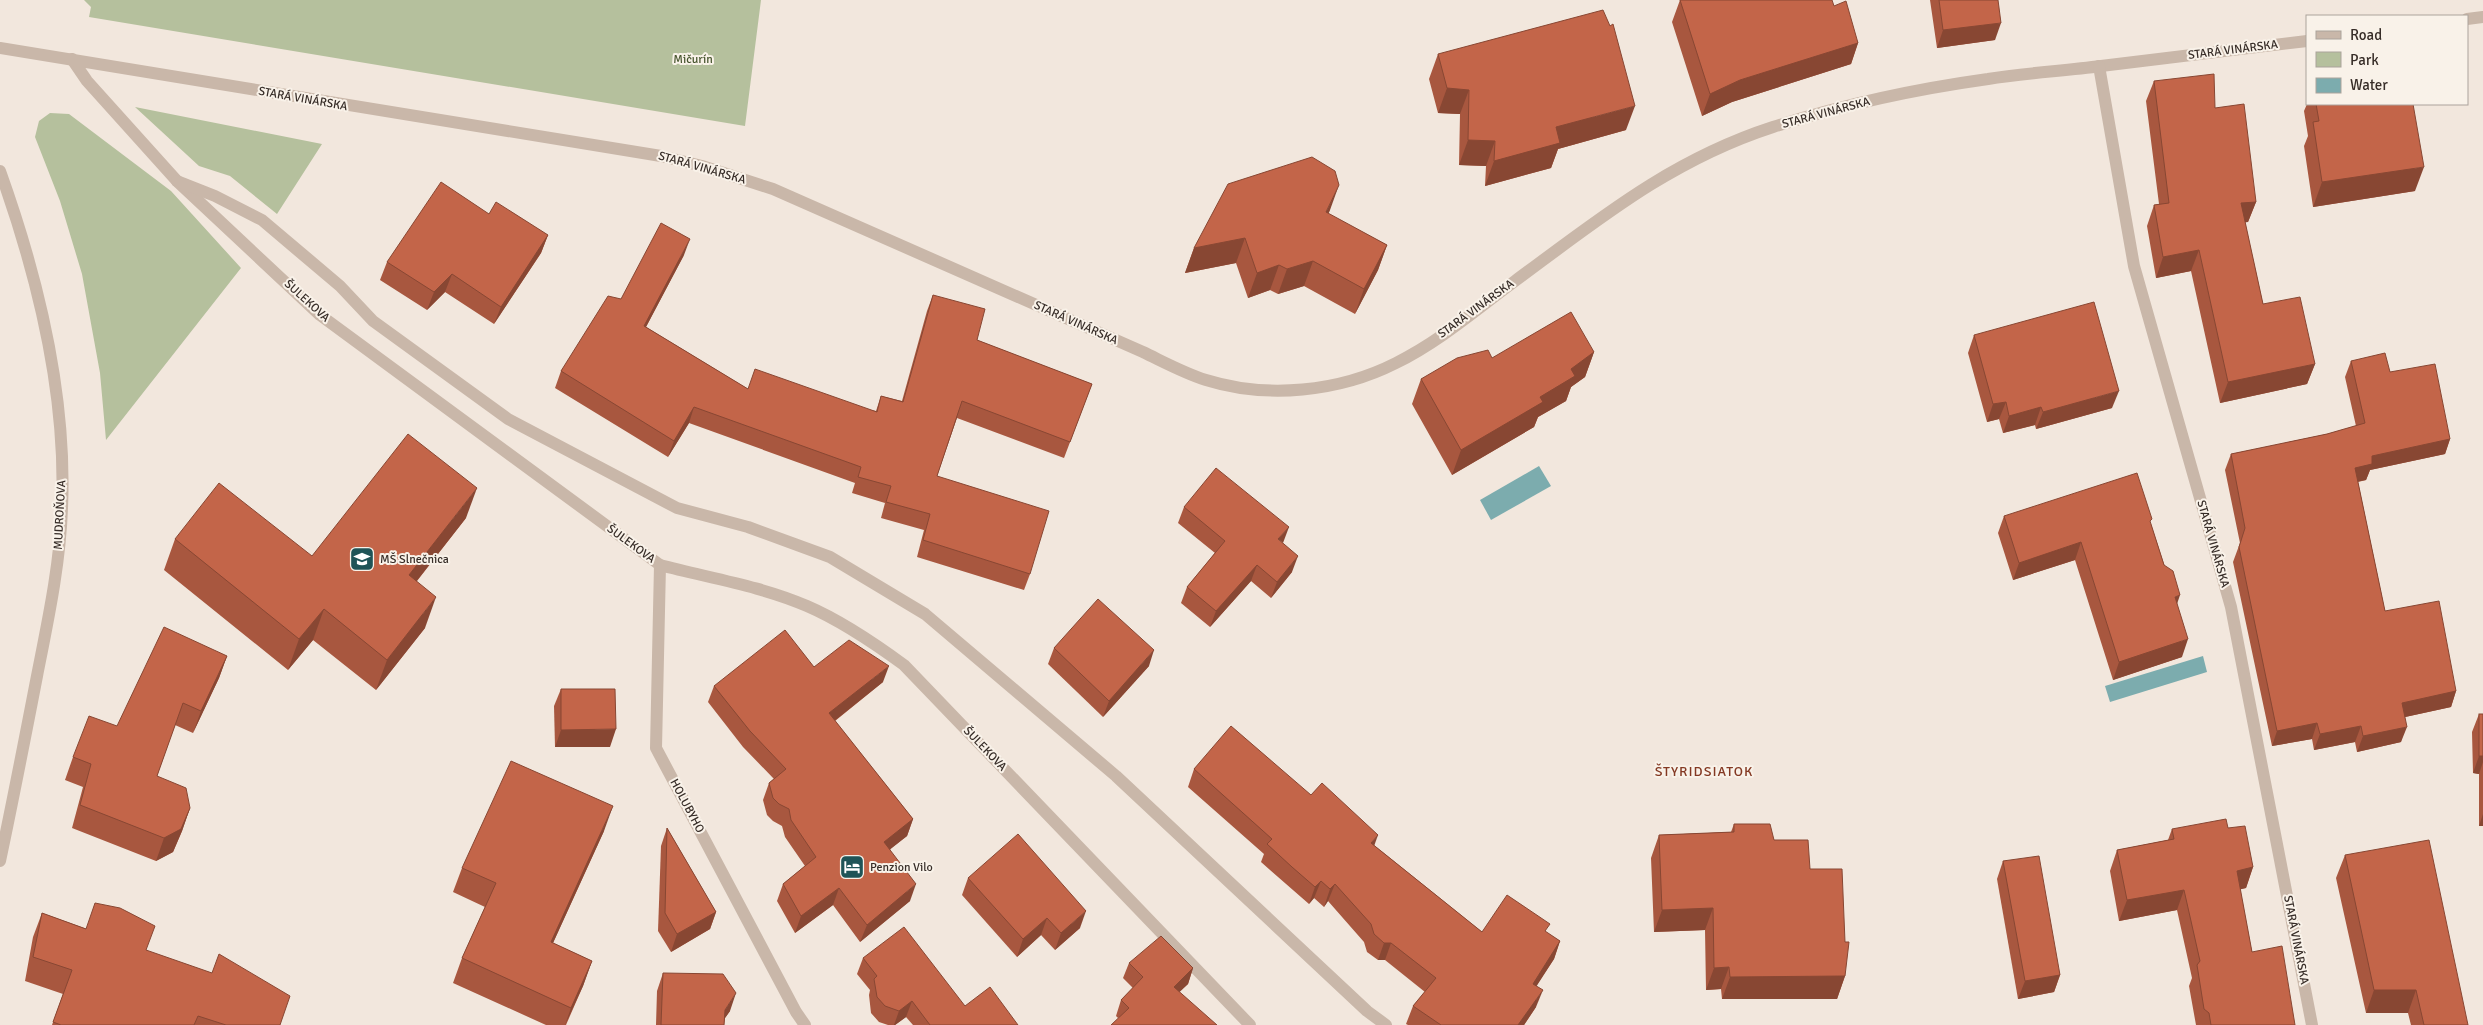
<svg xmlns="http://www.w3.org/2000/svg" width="2483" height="1025" viewBox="0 0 2483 1025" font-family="Signika,sans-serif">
	<rect width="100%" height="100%" fill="#f2e7dd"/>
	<g fill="#b5c09d">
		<path d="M84 0H761L745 126 89 17 91 7Z"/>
		<path d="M135 107 322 144 277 214 230 176 199 166Z"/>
		<path d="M50 113 69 114 171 191 241 268 106 440 100 373 82 274 60 201 35 137 39 121Z"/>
	</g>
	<g fill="#7cacae">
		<path d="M1539 466 1551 486 1491 520 1480 500Z"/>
		<path d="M2203 656 2207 672 2110 702 2105 686Z"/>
	</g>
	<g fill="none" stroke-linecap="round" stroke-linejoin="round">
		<g stroke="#c9b7a9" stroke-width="12">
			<path d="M72 59 87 81 177 181 320 315 660 565"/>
			<path d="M177 181 215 196 262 220 340 286 373 321 508 419 677 508 748 527 830 557 925 614 1116 776 1367 1011 1386 1025"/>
		</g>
		<g stroke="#c9b7a9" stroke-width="12">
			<path d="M2467 19 2483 17"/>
			<path d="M0 48 661 156 702 166 773 189 1143 352C1164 362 1184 373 1206 380 1267 399 1339 392 1396 363 1439 342 1477 309 1515 281 1599 219 1671 160 1773 127 1842 105 1916 89 1988 79 2025 73 2063 71 2101 66 2169 58 2238 50 2307 41"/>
			<path d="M2099 66 2134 266 2231 607 2312 1025"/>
			<path d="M805 1025 796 1012 656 748 660 565C709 578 761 586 807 606 842 621 874 643 904 665L1250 1025"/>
		</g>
		<path stroke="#c9b7a9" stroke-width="12" d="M0 171C38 277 67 395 62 508 60 565 48 620 37 676 25 738 13 800 0 861"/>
	</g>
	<g fill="#a8573f">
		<path d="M1680 0 1834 6 1858 43 1851 64 1732 102 1702 116 1672 22Z"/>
		<path d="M1930 0H1999H1998L1995 40 1937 48Z"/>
		<path d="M1438 54 1626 130 1558 149 1551 168 1485 186 1486 166 1459 165 1460 114 1438 113 1429 79Z"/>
		<path d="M2154 81 2215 108 2256 202 2248 222H2245L2263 304 2315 364 2307 384 2220 403 2191 271 2156 278 2147 226 2154 205 2159 204 2146 101Z"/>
		<path d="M2307 104H2413L2415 191 2313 207 2304 146 2308 136 2304 111Z"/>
		<path d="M1330 210 1328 214 1387 245 1378 270 1355 314 1304 286 1278 294 1270 290 1248 298 1236 263 1185 273 1194 248Z"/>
		<path d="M489 214 548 235 541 253 494 324 445 292 427 310 380 280 387 262Z"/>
		<path d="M684 255 646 327 748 389 876 411 881 396 902 401 927 311 933 295 977 340 1092 384 1064 458 957 418 937 476 1030 574 1024 590 917 557 924 530 881 518 885 503 852 493 855 483 689 423 668 457 555 388 561 371 621 299Z"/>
		<path d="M1974 335 2112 408 2036 429 2035 425 2003 433 1999 419 1987 422 1968 353Z"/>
		<path d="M1594 352 1585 377 1571 387 1566 401 1538 417 1534 427 1452 475 1412 404 1421 379 1492 358Z"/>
		<path d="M2351 361 2390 372 2450 439 2445 454 2370 470 2366 480 2358 482 2385 611 2456 691 2451 707 2405 717 2401 742 2357 752 2355 742 2314 750 2312 739 2272 746 2233 562 2240 543 2225 470 2231 454 2327 434 2356 426 2345 377Z"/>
		<path d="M1184 507 1283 543 1292 572 1271 598 1251 581 1210 627 1181 603 1187 587 1215 553 1178 523Z"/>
		<path d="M2004 516 2151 524 2177 604 2182 657 2113 680 2075 560 2013 580 1998 533Z"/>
		<path d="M466 518 417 581 425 628 376 690 313 640 288 670 164 570 175 539 312 556Z"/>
		<path d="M1054 648 1149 666 1103 717 1048 664Z"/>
		<path d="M227 656 219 678 193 733 175 725 157 776 190 808 182 831 173 852 156 861 72 828 83 787 65 780 73 757 117 726Z"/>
		<path d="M814 667 883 682 835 721 913 819 907 836 890 849 910 901 860 942 833 905 795 933 777 901 783 884 805 866 785 837 782 826 773 821 767 815 763 800 769 783 774 779 743 747 708 702 714 686Z"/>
		<path d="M561 689 610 747H555L554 706Z"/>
		<path d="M2479 714H2483V826H2479V774L2473 773 2472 732Z"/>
		<path d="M1194 769 1311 795 1375 846 1482 932 1547 933 1560 941 1554 959 1536 986V1007L1524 1025H1408L1406 1024 1413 1006 1425 992 1385 960H1378L1367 952 1364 942 1328 901 1324 907 1314 898 1309 904 1261 862 1264 854 1188 787Z"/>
		<path d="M1734 824 1774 840 1810 869 1845 976 1837 999H1722L1721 989 1706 990 1705 930 1654 932 1651 858 1659 835 1731 832Z"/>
		<path d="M667 828 716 912 710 929 671 952 658 931 661 846Z"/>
		<path d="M2228 828 2253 867 2246 888 2240 889 2252 952 2295 1025H2196L2189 986 2192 978 2177 910 2119 921 2110 871 2117 850 2168 840 2172 829Z"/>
		<path d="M604 831 553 943 592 961 583 986 566 1025H546L453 983 462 958 485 907 453 892 462 868Z"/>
		<path d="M2345 855 2468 1025H2411L2408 1013H2366L2336 878Z"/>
		<path d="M2003 861 2060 975 2054 992 2018 999 1997 879Z"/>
		<path d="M968 878 1080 928 1055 950 1041 935 1017 957 962 895Z"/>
		<path d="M42 913 146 950 280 1025H52L63 994 25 981 33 937Z"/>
		<path d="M863 958 965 1006 1018 1025H913L906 1017 895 1025H888L879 1022 871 1013 869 995 870 990 857 974Z"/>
		<path d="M1129 963 1193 968 1188 984 1179 992 1118 1018 1116 1016 1121 1000 1133 988 1123 978Z"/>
		<path d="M663 973 730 1011 725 1018 724 1025H656L657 991Z"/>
	</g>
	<g fill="#884733">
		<path d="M2001 23 1995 40 1937 48 1943 30Z"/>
		<path d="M1858 43 1851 64 1732 102 1702 116 1710 94 1740 80Z"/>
		<path d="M1447 88 1469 90 1460 114 1438 113Z"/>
		<path d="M1635 106 1626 130 1558 149 1551 168 1485 186 1494 161 1556 127Z"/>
		<path d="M1468 140 1495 141 1486 166 1459 165Z"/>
		<path d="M2424 167 2415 191 2313 207 2322 182Z"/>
		<path d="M1339 185 1330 210 1317 237 1326 212Z"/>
		<path d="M2256 202 2248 222 2234 224 2241 203Z"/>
		<path d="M548 235 541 253 494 324 501 307Z"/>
		<path d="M1245 238 1236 263 1185 273 1194 248Z"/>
		<path d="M690 239 684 255 638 342 644 326Z"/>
		<path d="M1387 245 1378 270 1355 314 1364 289Z"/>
		<path d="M2199 250 2191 271 2156 278 2163 257Z"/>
		<path d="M1313 261 1304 286 1278 294 1287 269Z"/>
		<path d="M1279 265 1270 290 1248 298 1257 273Z"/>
		<path d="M452 274 445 292 427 310 434 292Z"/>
		<path d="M1594 352 1585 377 1571 387 1566 401 1538 417 1534 427 1452 475 1461 450 1540 397 1571 369Z"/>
		<path d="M2315 364 2307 384 2220 403 2228 382Z"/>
		<path d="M2119 391 2112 408 2036 429 2043 412Z"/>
		<path d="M2006 402 1999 419 1987 422 1993 404Z"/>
		<path d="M694 407 689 423 668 457 674 441Z"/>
		<path d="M2041 407 2035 425 2003 433 2009 416Z"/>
		<path d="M2450 439 2445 454 2370 470 2366 480 2350 483 2355 468 2372 456Z"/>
		<path d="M477 488 466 518 397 606 409 575Z"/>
		<path d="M1289 527 1283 543 1278 539Z"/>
		<path d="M2081 542 2075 560 2013 580 2019 563Z"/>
		<path d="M1298 556 1292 572 1271 598 1277 582Z"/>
		<path d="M1257 565 1251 581 1210 627 1216 611Z"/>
		<path d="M2180 595 2174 613 2175 597Z"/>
		<path d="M436 597 425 628 376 690 387 660Z"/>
		<path d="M324 609 313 640 288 670 299 639Z"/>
		<path d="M2188 639 2182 657 2113 680 2119 662Z"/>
		<path d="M1154 650 1149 666 1103 717 1109 701Z"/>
		<path d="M227 656 219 678 193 733 201 711Z"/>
		<path d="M889 666 883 682 823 730 829 713Z"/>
		<path d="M2456 691 2451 707 2396 719 2402 703Z"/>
		<path d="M2317 723 2312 739 2272 746 2277 731Z"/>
		<path d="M2361 726 2355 742 2314 750 2320 734Z"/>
		<path d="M2407 727 2401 742 2357 752 2363 736Z"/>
		<path d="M616 729 610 747H555L561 730Z"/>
		<path d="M2479 756H2483V762L2479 774 2473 773Z"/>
		<path d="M613 806 604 831 542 967 551 942Z"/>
		<path d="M190 808 182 831 173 852 156 861 164 838Z"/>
		<path d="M2483 814V826H2479Z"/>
		<path d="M913 819 907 836 878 859 884 842Z"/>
		<path d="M1378 835 1372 852 1371 843Z"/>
		<path d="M2253 867 2246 888 2229 892 2237 871Z"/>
		<path d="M1321 881 1314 898 1309 904 1315 887Z"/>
		<path d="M916 884 910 901 860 942 867 925Z"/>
		<path d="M1335 884 1328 901 1324 907 1330 889Z"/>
		<path d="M839 888 833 905 795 933 801 916Z"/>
		<path d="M2184 890 2177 910 2119 921 2127 900Z"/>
		<path d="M1713 908 1705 930 1654 932 1662 910Z"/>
		<path d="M1086 911 1080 928 1055 950 1061 933Z"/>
		<path d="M716 912 710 929 671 952 677 934Z"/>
		<path d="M1047 918 1041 935 1017 957 1023 939Z"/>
		<path d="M1560 941 1554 959 1527 1001 1533 984Z"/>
		<path d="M1384 943H1391L1385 960H1378Z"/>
		<path d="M592 961 583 986 565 1025 571 1008Z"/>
		<path d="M1729 967 1721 989 1706 990 1714 968Z"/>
		<path d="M1193 968 1188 984 1169 1002 1174 987Z"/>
		<path d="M2060 975 2054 992 2018 999 2025 981Z"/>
		<path d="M1845 976 1837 999H1722L1730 977Z"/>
		<path d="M1543 990 1536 1007 1524 1025H1518Z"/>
		<path d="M2374 990H2416L2408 1013H2366Z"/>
		<path d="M736 993 730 1011 720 1025 725 1010Z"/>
		<path d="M912 1001 906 1017 895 1025H894L899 1011Z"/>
	</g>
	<g fill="#c36549" stroke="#884733">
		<path d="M1680 0H1832L1834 6 1846 1 1858 43 1740 80 1710 94Z"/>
		<path d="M1939 0H1998L2001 23 1943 30Z"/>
		<path d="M1603 10 1610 26 1613 24 1635 106 1556 127 1560 143 1494 161 1495 141 1468 140 1469 90 1447 88 1438 54Z"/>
		<path d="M2214 74 2215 108 2244 104 2256 202 2241 203 2263 304 2300 297 2315 364 2228 382 2199 250 2163 257 2154 205 2169 203 2154 81Z"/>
		<path d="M2316 104H2413L2424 167 2322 182 2313 122 2319 121Z"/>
		<path d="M1312 157 1335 171 1339 185 1326 212 1387 245 1364 289 1313 261 1287 269 1279 265 1257 273 1245 238 1194 248 1228 184Z"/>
		<path d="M441 182 489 214 496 202 548 235 501 307 452 274 434 292 387 262Z"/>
		<path d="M661 223 690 239 644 326 748 389 755 369 877 412 881 396 903 402 933 295 985 309 977 340 1092 384 1070 442 962 401 937 476 1049 511 1030 574 923 540 930 514 886 502 891 486 858 477 861 467 694 407 674 441 561 371 608 296 621 299Z"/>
		<path d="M2094 302 2119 391 2043 412 2041 407 2009 416 2006 402 1993 404 1974 335Z"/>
		<path d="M1571 312 1594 352 1571 369 1575 376 1540 397 1543 402 1461 450 1421 379 1457 358 1488 350 1492 358Z"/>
		<path d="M2385 353 2390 372 2435 364 2450 439 2372 456V464L2355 468 2385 611 2439 601 2456 691 2402 703 2407 727 2363 736 2361 726 2320 734 2317 723 2277 731 2239 547 2245 528 2231 454 2327 434 2365 423 2351 361Z"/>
		<path d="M408 434 477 488 409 575 436 597 387 660 324 609 299 639 175 539 219 483 312 556Z"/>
		<path d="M1216 468 1289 527 1278 539 1298 556 1277 582 1257 565 1216 611 1187 587 1225 541 1184 507Z"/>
		<path d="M2137 473 2152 519 2150 521 2164 565 2173 571 2180 595 2175 597 2188 639 2119 662 2081 542 2019 563 2004 516Z"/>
		<path d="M1098 599 1154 650 1109 701 1054 648Z"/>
		<path d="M164 627 227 656 201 711 183 703 157 776 186 788 190 808 181 829 164 838 80 805 91 764 73 757 89 716 117 726Z"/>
		<path d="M785 630 814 667 849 640 889 666 829 713 913 819 884 842 916 884 867 925 839 888 801 916 783 884 816 857 791 820 789 809 779 804 773 798 769 783 786 769 750 731 714 686Z"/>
		<path d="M561 689H615L616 729 561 730Z"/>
		<rect x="2479" y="714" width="4" height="42"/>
		<path d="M1231 726 1311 795 1322 783 1378 835 1371 843 1482 932 1507 895 1550 924 1545 931 1560 941 1533 984 1543 990 1518 1025H1441L1413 1006 1436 978 1391 943H1384L1374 934 1371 924 1335 884 1330 889 1321 881 1315 887 1292 867 1267 844 1272 839 1194 769Z"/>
		<path d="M511 761 613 806 551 942 592 961 571 1008 462 958 496 883 462 868Z"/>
		<path d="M2226 819 2228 828 2245 826 2253 867 2237 871 2252 952 2282 946 2295 1025H2211L2209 1013 2204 1009 2197 965 2200 961 2184 890 2127 900 2117 850 2174 839 2172 829Z"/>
		<path d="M1734 824H1770L1774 840H1808L1810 869H1842L1845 942H1849L1845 976 1730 977 1729 967 1714 968 1713 908 1662 910 1659 835 1734 832Z"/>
		<path d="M667 828 716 912 677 934 665 913Z"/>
		<path d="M1018 834 1086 911 1061 933 1047 918 1023 939 968 878Z"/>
		<path d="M2429 840 2468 1025H2424L2416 990H2374L2345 855Z"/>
		<path d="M2039 856 2060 975 2025 981 2003 861Z"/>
		<path d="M95 903 120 908 155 926 146 950 212 973 219 954 290 996 280 1025H226L198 1016 194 1025H61L53 1022 72 970 33 957 42 913 86 929Z"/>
		<path d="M904 927 965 1006 990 987 1018 1025H930L912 1001 899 1011 885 1006 877 997 874 979 877 976 863 958Z"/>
		<path d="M1161 936 1193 968 1174 987 1217 1025H1111L1129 1008 1121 1000 1143 977 1129 963Z"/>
		<path d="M663 973 723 974 736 993 725 1010 724 1025H661Z"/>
	</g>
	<defs>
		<symbol id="school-square" viewBox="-11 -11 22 22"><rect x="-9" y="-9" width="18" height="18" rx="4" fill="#1f5457" stroke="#f9f2e9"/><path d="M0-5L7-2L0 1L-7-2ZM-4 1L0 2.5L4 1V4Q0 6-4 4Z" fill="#fff"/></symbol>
		<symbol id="hotel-square" viewBox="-11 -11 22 22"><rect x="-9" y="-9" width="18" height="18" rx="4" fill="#1f5457" stroke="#f9f2e9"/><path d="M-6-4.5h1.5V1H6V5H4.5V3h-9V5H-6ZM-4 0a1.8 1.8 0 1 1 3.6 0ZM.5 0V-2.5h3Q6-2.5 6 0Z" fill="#fff"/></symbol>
	</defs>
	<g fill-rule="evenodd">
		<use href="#school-square" x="348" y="545" width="28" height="28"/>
		<use href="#hotel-square" x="838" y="853" width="28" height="28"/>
	</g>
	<g text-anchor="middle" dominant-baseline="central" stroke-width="4" stroke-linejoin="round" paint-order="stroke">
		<g font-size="12" fill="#372d28" stroke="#f9f2e9">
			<text transform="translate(2233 50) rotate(-7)">STARÁ VINÁRSKA</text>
			<text transform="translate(303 99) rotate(10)">STARÁ VINÁRSKA</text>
			<text transform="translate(1826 113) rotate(-15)">STARÁ VINÁRSKA</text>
			<text transform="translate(702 168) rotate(16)">STARÁ VINÁRSKA</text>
			<text transform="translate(307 301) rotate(42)">ŠULEKOVA</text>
			<text transform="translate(1476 309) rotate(-36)">STARÁ VINÁRSKA</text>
			<text transform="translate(1076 323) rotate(24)">STARÁ VINÁRSKA</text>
			<text transform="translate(60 515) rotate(-87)">MUDROŇOVA</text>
			<text transform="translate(631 544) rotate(36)">ŠULEKOVA</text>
			<text transform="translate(2213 544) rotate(74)">STARÁ VINÁRSKA</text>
			<text transform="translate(985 749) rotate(46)">ŠULEKOVA</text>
			<text transform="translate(687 806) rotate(62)">HOLUBYHO</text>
			<text transform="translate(2296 940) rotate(79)">STARÁ VINÁRSKA</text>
		</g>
		<g font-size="12" fill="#46542d" stroke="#f9f2e9">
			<text x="693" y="59">Mičurín</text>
		</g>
		<g font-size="12" fill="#372d28" stroke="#f9f2e9" text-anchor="start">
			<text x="380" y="559">MŠ Slnečnica</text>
			<text x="870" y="867">Penzion Vilo</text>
		</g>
		<g font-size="14" letter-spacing="1" fill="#843923" stroke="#f9f2e9">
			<text x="1704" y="771">ŠTYRIDSIATOK</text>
		</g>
	</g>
	<rect x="2306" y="15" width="162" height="90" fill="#f9f2e9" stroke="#aba39c"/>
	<rect x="2316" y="31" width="25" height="8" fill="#c9b7a9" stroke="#aba39c"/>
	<text x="2350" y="40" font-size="15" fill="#372d28">Road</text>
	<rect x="2316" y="52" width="25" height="15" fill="#b5c09d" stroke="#aba39c"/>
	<text x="2350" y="65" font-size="15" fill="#372d28">Park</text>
	<rect x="2316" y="78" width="25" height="15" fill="#7cacae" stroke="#aba39c"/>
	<text x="2350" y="90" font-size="15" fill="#372d28">Water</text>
</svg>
